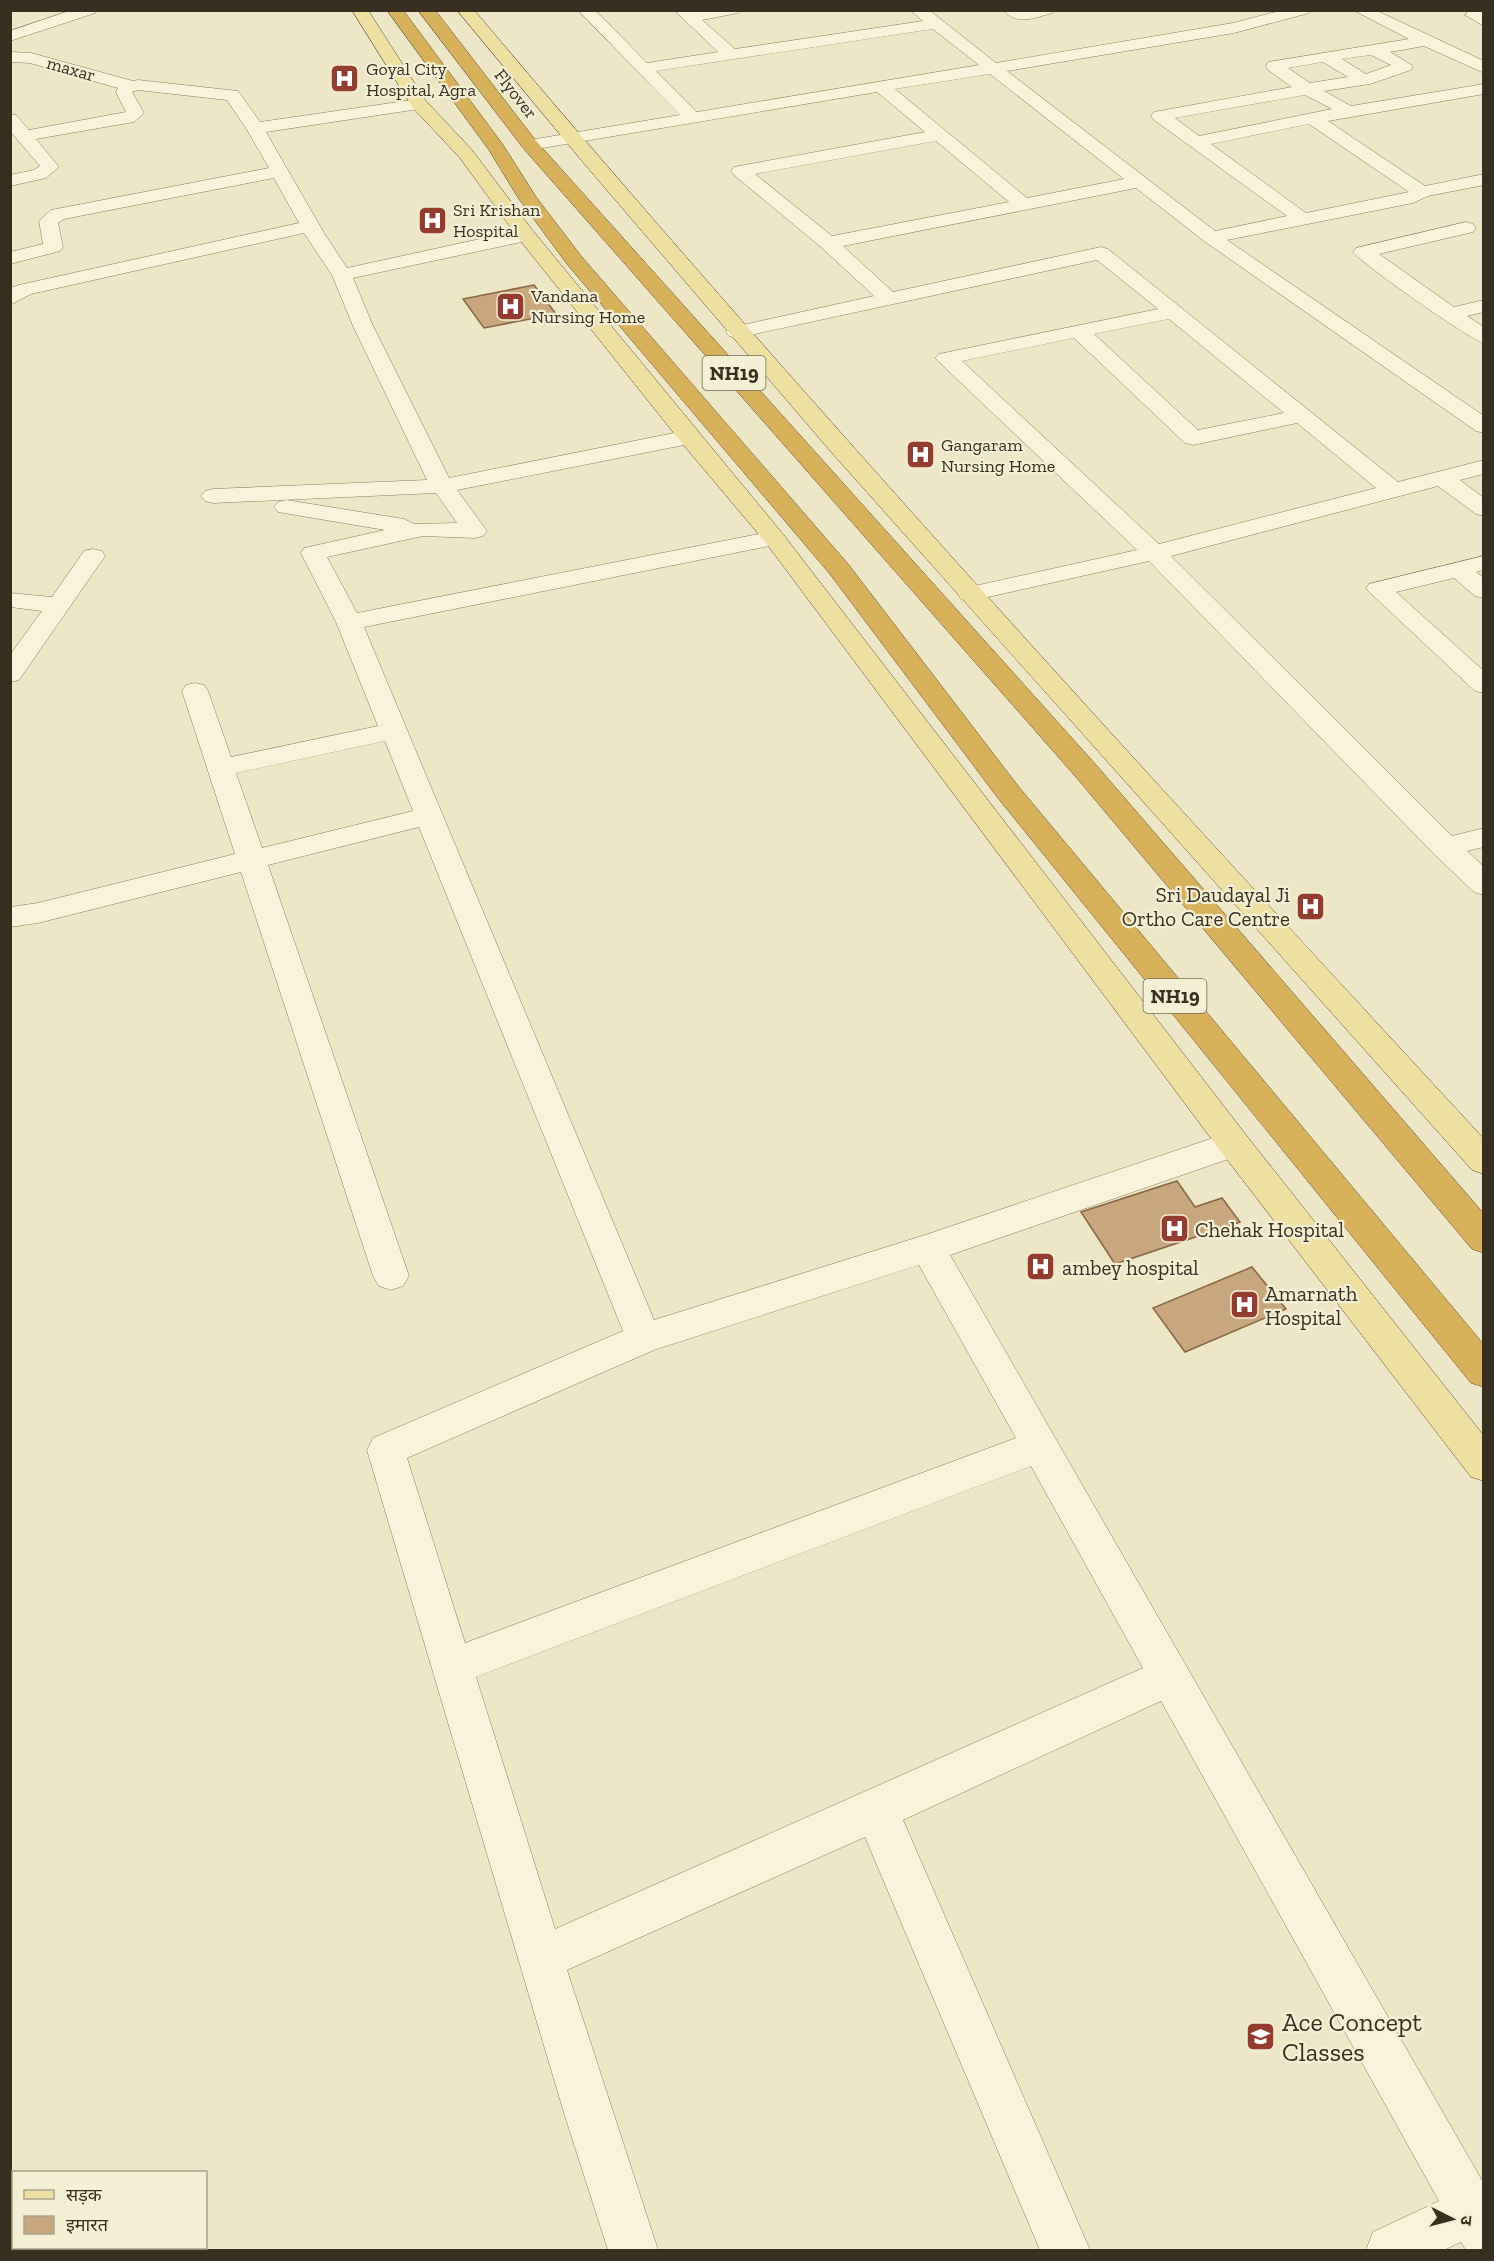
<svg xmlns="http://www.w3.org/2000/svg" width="1494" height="2261" viewBox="0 0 1494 2261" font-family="'Zilla Slab','Noto Sans Devanagari',serif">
	<rect width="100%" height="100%" fill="#ede6c7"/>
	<g fill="#c9a77e" stroke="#866743" stroke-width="1.5">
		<path d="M534 285 556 314 484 328 463 299Z"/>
		<path d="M1177 1181 1195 1207 1222 1198 1240 1222 1115 1264 1081 1212Z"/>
		<path d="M1252 1267 1286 1309 1185 1352 1153 1308Z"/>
	</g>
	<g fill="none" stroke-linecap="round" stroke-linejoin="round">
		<defs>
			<g id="minor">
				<path d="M72 10H97L95 13 10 41V31Z"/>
				<path d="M578 10H595L647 63 718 52 674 10 694 12 740 10 738 13 702 20 735 49 923 21 910 10H929L996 63 1233 23 1283 10H1311L1309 13 1234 33 1007 71 1215 231 1287 216 1154 120 1151 116 1154 112 1292 87 1268 70 1266 66 1268 62 1409 39 1353 10H1375L1484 61V73L1424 46 1390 52 1413 66 1411 70 1370 84 1324 91 1351 106 1484 84V94L1328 121 1425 186 1484 174V185L1428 196 1413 203 1227 240 1484 416V433L1476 431 1204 241 1136 188 843 246 893 292 1101 247 1108 249 1398 482 1484 460V474L1460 480 1484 498V516L1476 514 1438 486 1171 556 1452 836 1484 828V847L1467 851 1484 867V895L1474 892 1435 855 1149 561 970 601 961 599 958 594 961 589 970 587 1137 550 939 362 935 358 939 354 1158 309 1097 260 736 338 729 336 726 332 729 328 874 296 821 247 734 175 731 171 734 167 925 132 877 92 530 150 524 149 521 145 524 141 680 115ZM933 29 979 65 697 112 656 71ZM1371 55 1391 65 1366 74 1342 59ZM1323 62 1348 77 1310 83 1288 68ZM990 74 1124 179 1027 198 895 89ZM1305 95 1332 109 1199 136 1175 118ZM1309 124 1409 192 1306 213 1211 144ZM936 141 1009 202 832 236 755 174ZM1169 319 1284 413 1198 430 1094 334ZM1074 338 1185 443 1193 445 1297 423 1376 488 1159 544 962 361Z"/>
				<path d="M1003 10H1054L1052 13C1034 18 1017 26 1003 10Z"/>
				<path d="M1470 10H1484V26L1465 15Z"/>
				<path d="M10 52 31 53 133 81 138 80 238 91 260 122 419 99 425 100 428 104 425 108 419 109 266 132 324 233 347 268 526 229 533 231 536 235 533 239 526 241 353 278 373 326 449 478 689 430 697 432 700 437 697 442 689 444 457 490 487 531 483 536 475 538 423 536 327 557 357 613 774 531 782 533 786 538 782 543 774 545 364 627 654 1320 925 1235 1234 1131 1246 1135 1251 1144 1246 1153 950 1255 1484 2184V2250H1466L1461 2242 1444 2250H1366L1373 2232 1439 2201 1161 1701 903 1820 1090 2250H1040L865 1837 567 1970 658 2250H608L564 2113 367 1450 373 1438 623 1331 419 827 268 865 409 1276 403 1286 391 1290 379 1286 373 1276 241 872 38 923 10 927V907L38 903 235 854 182 691 186 685 195 683 204 685 208 691 231 757 378 726 336 622 301 553 304 548 385 530 278 512 274 507 278 502 286 500 404 519 414 524 457 523 436 493 213 503 205 501 201 496 205 491 213 489 427 480 353 326 332 275 304 233 31 294 10 305V288L19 285 299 223 274 178 64 219 58 223 63 247 60 251 10 264V252L43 244 39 221 51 210 269 168 246 128 227 100 138 90 132 92 144 113 134 122 128 123 36 139 59 167 46 178 10 186V175L34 170 40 166 10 131V114L16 115 29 130 126 112 116 92 118 88 30 63 10 62ZM385 741 413 811 262 848 236 773ZM919 1265 1016 1438 465 1643 407 1458 654 1350ZM1031 1466 1143 1668 555 1929 476 1677Z"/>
				<path d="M1466 222 1473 224 1476 228 1473 232 1379 254 1454 307 1484 300V312L1467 316 1484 327V343C1470 340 1361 263 1353 252L1356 248Z"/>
				<path d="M93 549 102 551 105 556 19 680 10 682V655L42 611 10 607V593L52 597 84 551Z"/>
				<path d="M1484 556V570L1476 572 1484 578V598L1475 596 1454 578 1396 592 1484 671V693L1475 691 1366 589 1369 584Z"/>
			</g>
			<g id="major">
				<path d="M352 10H368L426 101 472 150 533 231 782 533 1246 1135 1484 1436V1481L1471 1477 1222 1153 766 543 681 442 519 239 460 158 413 108Z"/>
				<path d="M457 10H474C800 396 1141 768 1484 1139V1174L1472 1170 832 453 582 161Z"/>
			</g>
			<g id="highway">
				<path d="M387 10H403L503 145 536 197 581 256 848 564 1018 786 1484 1345V1387L1471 1383 998 798 830 574 567 264 519 199 489 150Z"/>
				<path d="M418 10H435L536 141 1096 765 1484 1214V1253L1472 1249 1076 777 524 149Z"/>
			</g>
		</defs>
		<use href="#minor" stroke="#88795d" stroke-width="1"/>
		<use href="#major" stroke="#564731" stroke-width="1"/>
		<use href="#highway" stroke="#564731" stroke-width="1"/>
		<use href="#minor" fill="#f8f3da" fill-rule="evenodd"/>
		<use href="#major" fill="#eee0a1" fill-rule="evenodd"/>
		<use href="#highway" fill="#d8b25b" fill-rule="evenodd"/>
	</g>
	<defs>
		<symbol id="hospital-square" viewBox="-11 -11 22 22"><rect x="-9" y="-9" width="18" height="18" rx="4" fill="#943c2f" stroke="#f4f0d6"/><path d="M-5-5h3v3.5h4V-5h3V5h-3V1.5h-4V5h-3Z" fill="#fff"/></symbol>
		<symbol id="school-square" viewBox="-11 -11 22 22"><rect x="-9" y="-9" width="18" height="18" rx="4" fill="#943c2f" stroke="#f4f0d6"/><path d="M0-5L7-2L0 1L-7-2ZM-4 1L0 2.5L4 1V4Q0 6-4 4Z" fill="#fff"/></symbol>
	</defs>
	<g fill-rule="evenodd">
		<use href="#hospital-square" x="328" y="62" width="33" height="33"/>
		<use href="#hospital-square" x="416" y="204" width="33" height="33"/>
		<use href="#hospital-square" x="494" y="290" width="33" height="33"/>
		<use href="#hospital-square" x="904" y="438" width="33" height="33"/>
		<use href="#hospital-square" x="1294" y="890" width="33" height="33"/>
		<use href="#hospital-square" x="1158" y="1212" width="33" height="33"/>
		<use href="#hospital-square" x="1024" y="1250" width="33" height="33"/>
		<use href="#hospital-square" x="1228" y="1288" width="33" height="33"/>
		<use href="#school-square" x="1244" y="2020" width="33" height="33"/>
	</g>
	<g text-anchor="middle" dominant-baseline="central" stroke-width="4.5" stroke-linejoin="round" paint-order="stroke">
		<g font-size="18" fill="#392f20" stroke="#f4f0d6">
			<text transform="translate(71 69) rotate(16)">maxar</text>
			<text transform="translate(516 94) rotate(52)">Flyover</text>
		</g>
		<g font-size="18" fill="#392f20" stroke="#f4f0d6" text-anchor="start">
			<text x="366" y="69">Goyal City<tspan x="366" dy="21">Hospital, Agra</tspan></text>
			<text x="453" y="210">Sri Krishan<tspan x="453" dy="21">Hospital</tspan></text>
			<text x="531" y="296">Vandana<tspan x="531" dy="21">Nursing Home</tspan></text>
			<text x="941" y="445">Gangaram<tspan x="941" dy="21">Nursing Home</tspan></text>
		</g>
		<g fill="#f4f0d6" stroke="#716957" stroke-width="1.5">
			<rect x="702.5" y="356" width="63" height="34" rx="4.5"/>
			<rect x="1143.5" y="979" width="63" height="34" rx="4.5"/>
		</g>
		<g font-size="20" font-weight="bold" fill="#392f20">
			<text x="734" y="373">NH19</text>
			<text x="1175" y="996">NH19</text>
		</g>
		<g font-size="21" fill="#392f20" stroke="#f4f0d6" text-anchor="start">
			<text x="1290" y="894" text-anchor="end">Sri Daudayal Ji<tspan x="1290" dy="24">Ortho Care Centre</tspan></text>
			<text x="1195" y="1229">Chehak Hospital</text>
			<text x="1062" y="1267">ambey hospital</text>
			<text x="1265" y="1293">Amarnath<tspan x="1265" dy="24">Hospital</tspan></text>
		</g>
		<g font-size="26" fill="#392f20" stroke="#f4f0d6" text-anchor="start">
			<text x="1282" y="2022">Ace Concept<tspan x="1282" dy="30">Classes</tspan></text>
		</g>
	</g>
	<rect width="1494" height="2261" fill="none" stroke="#392f20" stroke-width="24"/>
	<rect x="12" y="2171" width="195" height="78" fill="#f4f0d6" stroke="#a9a38d" stroke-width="1.5"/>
	<rect x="24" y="2190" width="30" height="9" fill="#eee0a1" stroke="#a9a38d" stroke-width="1.5"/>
	<text x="66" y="2201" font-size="18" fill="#392f20">सड़क</text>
	<rect x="24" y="2216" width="30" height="18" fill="#c9a77e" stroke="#a9a38d" stroke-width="1.5"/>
	<text x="66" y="2231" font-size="18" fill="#392f20">इमारत</text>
	<g transform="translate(1452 2219) rotate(96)" stroke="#f4f0d6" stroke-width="4.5" paint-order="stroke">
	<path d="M0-4.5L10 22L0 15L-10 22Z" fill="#392f20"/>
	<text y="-9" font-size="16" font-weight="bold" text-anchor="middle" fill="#392f20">उ</text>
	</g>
</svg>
